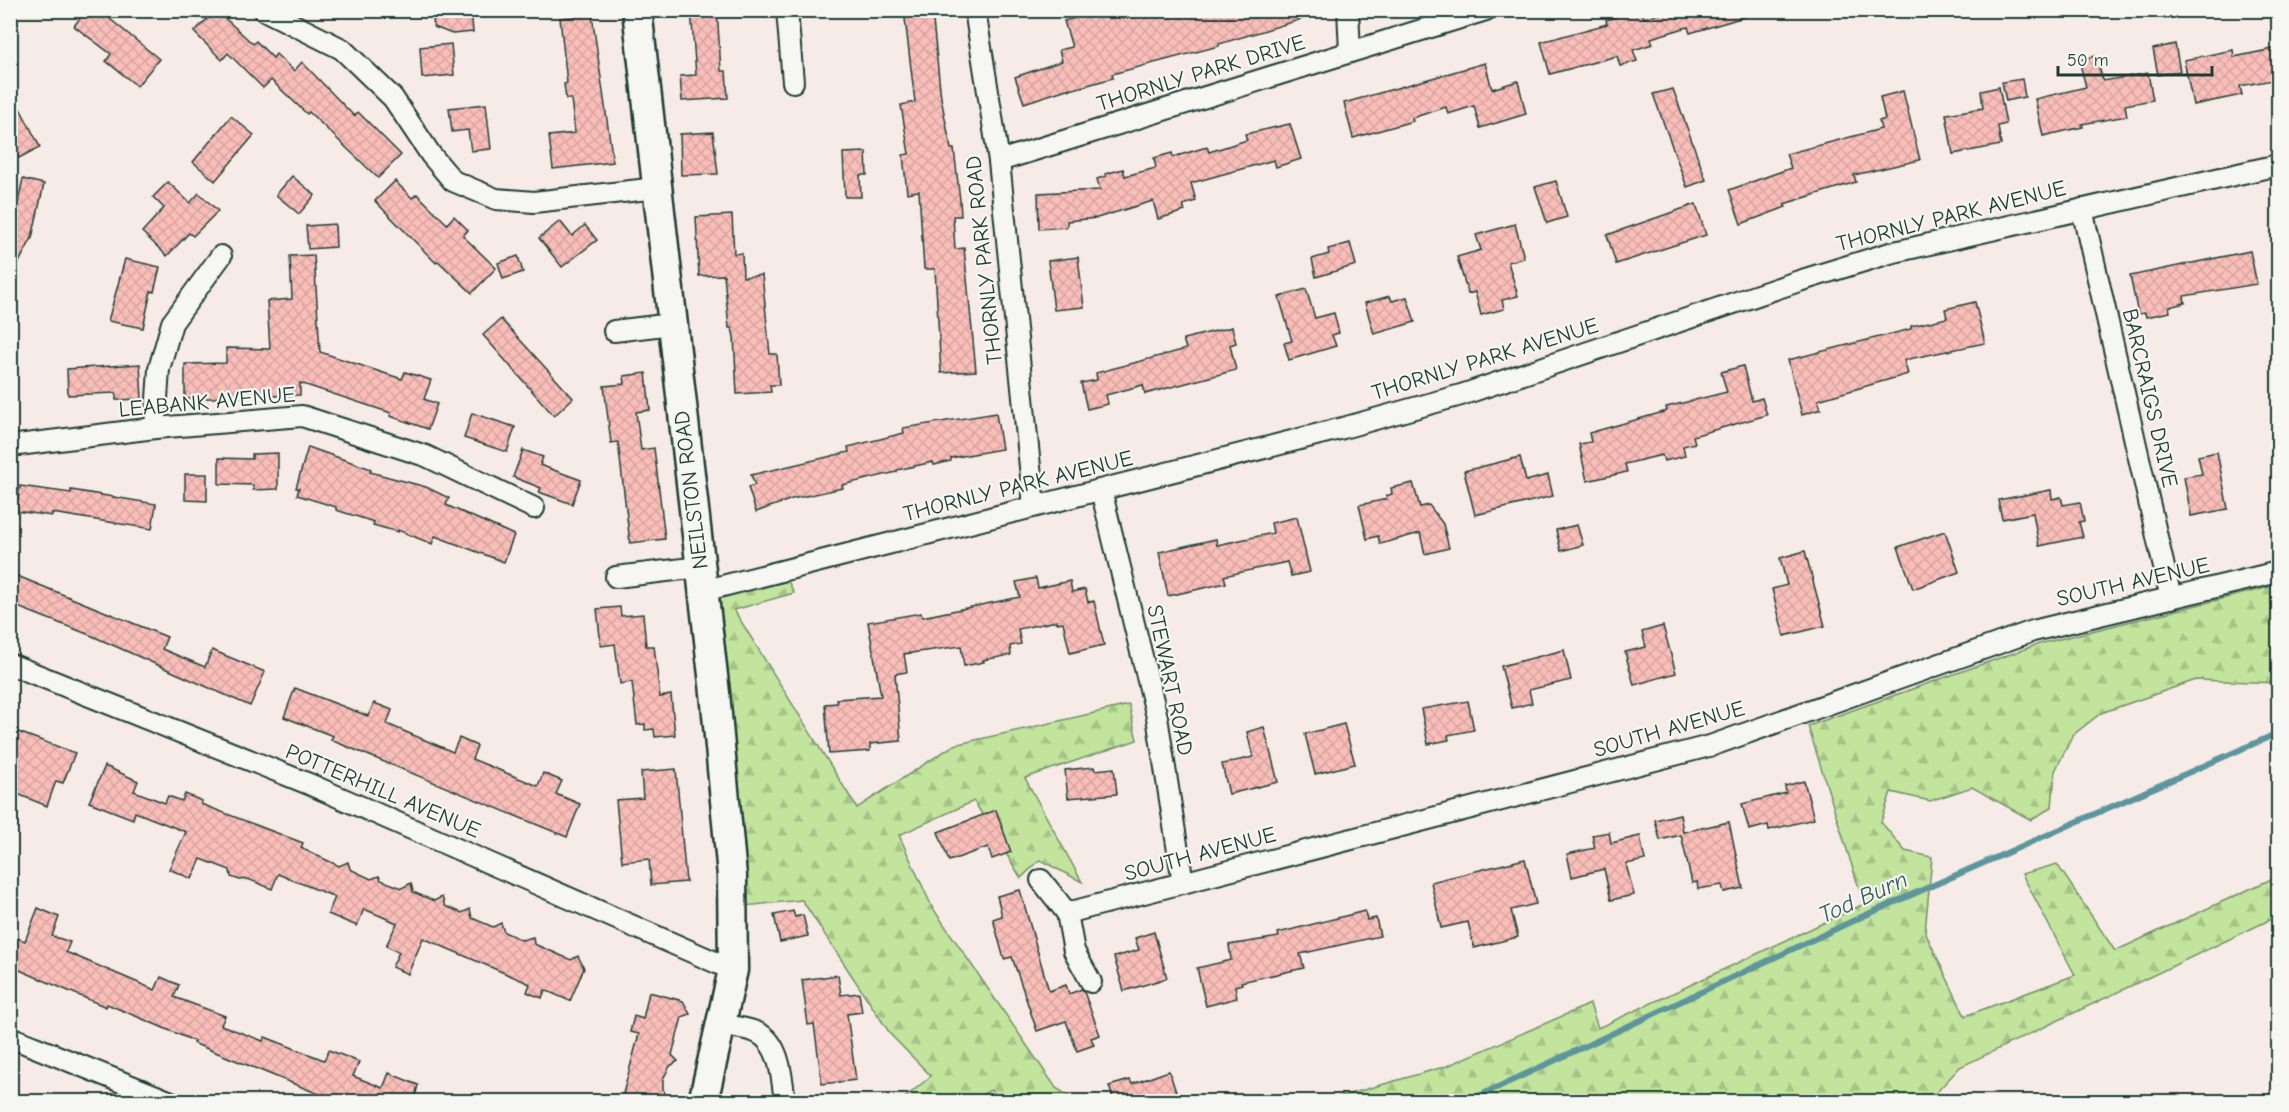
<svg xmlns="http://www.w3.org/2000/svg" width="2289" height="1112" viewBox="0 0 2289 1112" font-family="'Comic Neue',sans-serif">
	<defs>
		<pattern id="forest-firs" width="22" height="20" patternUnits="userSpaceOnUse" patternTransform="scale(1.5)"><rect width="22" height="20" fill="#c3e49d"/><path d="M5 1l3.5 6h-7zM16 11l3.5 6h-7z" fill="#a7c488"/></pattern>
		<pattern id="building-cross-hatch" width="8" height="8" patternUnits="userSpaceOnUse" patternTransform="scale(1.5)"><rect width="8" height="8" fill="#fabeb9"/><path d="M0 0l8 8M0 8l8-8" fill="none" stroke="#d6a4a0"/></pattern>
	</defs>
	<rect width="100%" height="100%" fill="#f7ebe7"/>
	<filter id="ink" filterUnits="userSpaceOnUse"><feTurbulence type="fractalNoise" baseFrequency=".0167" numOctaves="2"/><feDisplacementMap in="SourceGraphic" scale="12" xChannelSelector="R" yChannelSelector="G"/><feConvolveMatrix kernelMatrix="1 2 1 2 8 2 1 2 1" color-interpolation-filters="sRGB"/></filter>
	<g filter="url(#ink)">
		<g fill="url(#forest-firs)" stroke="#719068" stroke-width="1.5">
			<path d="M788 581 794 593 734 610 857 808 954 745 1129 705 1137 740 1025 778 1082 882 1040 860 1021 878 974 801 899 835 932 907 1056 1088 1077 1101H999L991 1090 969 1101H901L931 1076 891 1035 802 900 744 906 716 596Z"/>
			<path d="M2278 585V683L2196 680 2101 713 2073 735 2055 771 2052 807 2031 820 1972 787 1930 801 1891 792 1881 822 1905 851 1932 857 1925 932 1965 1016 2075 975 2022 874 2057 864 2115 951 2278 876V916L1960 1067 1934 1095 1933 1101H1325L1447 1066 1590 1004 1598 1028 1864 904 1808 726 2039 644Z"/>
		</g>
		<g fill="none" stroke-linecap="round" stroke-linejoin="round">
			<path stroke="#5c969c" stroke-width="6" d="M1466 1102 1859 918 2278 733"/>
		</g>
		<g fill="url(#building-cross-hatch)" stroke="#1f3d34" stroke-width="1.5">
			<path d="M86 10H99L159 59 137 86 106 61 111 54 74 26Z"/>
			<path d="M216 10 253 44 256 41 273 58 276 54 294 71 302 62 354 116 358 112 401 155 378 178 309 112 307 114 271 80 263 88 228 53 222 60 194 32Z"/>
			<path d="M432 10H471L473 32 452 34 434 27Z"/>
			<path d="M691 10H717L721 71H726L728 98 682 101 680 76 696 75Z"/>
			<path d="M904 10H930L933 21 941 98 951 149H954L960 200 961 216H953L955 249 964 248 976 371 941 373 935 269H924L919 191 907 193 903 155 909 154 901 105 915 102Z"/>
			<path d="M1103 10H1318L1319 14 1219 44V46L1112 74 1113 78 1070 90V88L1024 103 1015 77 1062 61 1059 50 1072 47 1064 21Z"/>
			<path d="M1636 10H1642L1644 18 1672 10H1750L1751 15 1690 33 1688 27 1651 38 1653 44 1633 50 1637 61 1620 66 1617 56 1550 74 1541 42 1607 24 1606 20Z"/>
			<path d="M592 15 613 162 553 169 549 136 575 133 571 99H566L564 84 567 83 560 18Z"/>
			<path d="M451 44 454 75 422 78 420 47Z"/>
			<path d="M2175 44 2180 71 2158 75 2153 49Z"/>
			<path d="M2278 48V79L2240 86 2242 95 2193 105 2184 60 2233 50 2234 57Z"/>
			<path d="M2096 56 2103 81 2148 73 2153 100 2125 105 2127 116 2082 124 2083 127 2043 136 2035 99 2086 87 2079 60Z"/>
			<path d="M1485 63 1492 89 1518 81 1526 114 1480 128 1474 106 1448 114 1446 107 1412 118 1413 121 1353 138 1344 103Z"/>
			<path d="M2022 79 2025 97 2006 101 2002 82Z"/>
			<path d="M1999 87 2006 124 1998 126 2001 145 1953 154 1946 114 1983 108 1981 91Z"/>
			<path d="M10 89 40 147 19 158 10 140Z"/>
			<path d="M1673 89 1706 180 1687 187 1653 94Z"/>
			<path d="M1903 91 1920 160 1854 175 1856 182 1784 204 1786 207 1741 224 1729 190 1791 168 1786 154 1881 129 1879 121 1885 119 1880 97Z"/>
			<path d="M486 104 491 149 471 151 468 130 452 132 449 108Z"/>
			<path d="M231 116 254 135 215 181 193 162Z"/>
			<path d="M1290 124 1301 159 1276 167 1274 160 1191 183 1196 201 1183 205 1185 211 1158 219 1153 201 1097 218 1067 221V227L1039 229 1038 193 1100 190 1097 179 1106 176 1105 174 1123 169 1125 176 1156 168 1154 158 1172 153 1173 157 1207 147 1209 152 1247 140 1245 134Z"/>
			<path d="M713 132 718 174 681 175 680 134Z"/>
			<path d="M866 152 867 175H860L861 197H845L843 153Z"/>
			<path d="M292 176 315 195 299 214 276 195Z"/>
			<path d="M23 179 44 184 32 238 10 279V237Z"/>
			<path d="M395 181 412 198 417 194 447 224 454 216 468 230 463 236 496 268 472 293 438 261 436 263 375 201Z"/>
			<path d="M1556 181 1567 217 1547 223 1535 187Z"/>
			<path d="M168 182 190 203 199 193 218 211 193 236 189 233 167 256 142 232 164 208 153 197Z"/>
			<path d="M1696 204 1706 235 1616 264 1607 235Z"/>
			<path d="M732 215 734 254 742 253 743 277 762 275 770 354H777L779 385H770L771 392 737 394 734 337 732 328H729L724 275 699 276 696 217Z"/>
			<path d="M560 221 572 236 585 225 597 240 562 267 539 238Z"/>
			<path d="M335 224 336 247 308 249 306 226Z"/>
			<path d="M1515 224 1524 258 1508 262 1518 296 1502 300 1504 309 1481 315 1475 292 1468 294 1457 257 1481 250 1476 235Z"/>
			<path d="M1350 243 1356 265 1316 277 1312 259 1329 254 1328 249Z"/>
			<path d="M2250 251 2257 284 2184 296 2185 303 2169 307 2170 312 2146 317 2145 313 2138 314 2130 276Z"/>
			<path d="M314 255 320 352 402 379 405 372 431 380 424 399 437 404 428 429 390 416 391 413 300 383V395L185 399V364L226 363V348L270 349 267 301 292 299 290 256Z"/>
			<path d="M518 256 523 272 503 279 498 263Z"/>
			<path d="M1078 257 1084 307 1054 310 1048 261Z"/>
			<path d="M125 259 160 267 154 292 151 291 143 328 108 321Z"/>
			<path d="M1306 289 1315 318 1334 313 1339 333 1332 335 1336 346 1289 360 1284 343 1292 341 1279 297Z"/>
			<path d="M1390 296 1392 301 1407 297 1415 322 1374 334 1365 303Z"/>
			<path d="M1975 302 1985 343 1904 360 1908 374 1818 400 1821 409 1802 415 1788 360 1911 329V326L1947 318 1945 309Z"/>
			<path d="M501 319 573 398 554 416 483 335Z"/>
			<path d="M1232 327 1236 343 1230 345 1236 370 1145 394 1143 385 1106 395 1108 404 1087 409 1081 383 1097 380 1096 373 1186 349 1183 339Z"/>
			<path d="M140 364 142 399 116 400V393L68 395 67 369Z"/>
			<path d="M1743 366 1752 401 1762 398 1767 415 1693 436 1695 443 1683 446 1685 456 1664 461 1662 455 1625 464 1627 472 1587 481 1579 444 1591 442 1589 433 1667 411 1666 407 1727 392 1721 372Z"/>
			<path d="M646 373 650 410 636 412 641 450 654 448 665 539 630 543 618 442 611 443 604 386 625 384 624 376Z"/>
			<path d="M472 413 515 427 507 452 464 438Z"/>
			<path d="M996 413 1002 449 951 458V461L934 465 933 462 897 470V472L842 485 843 488 792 499 756 512 748 487 755 485 751 475 849 452 848 447 904 433 903 428Z"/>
			<path d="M308 447 371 469 370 472 426 487 449 498 446 505 514 535 504 562 435 536 432 544 398 530V532L373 525 374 522 336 510V507L297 495 299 488H296Z"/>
			<path d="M523 450 543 457 540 465 581 480 572 504 539 492 541 488 513 477Z"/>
			<path d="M2217 452 2228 509 2191 516 2184 477 2202 474 2198 456Z"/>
			<path d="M278 453V489L253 490V485L219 484V458L252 459V454Z"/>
			<path d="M1520 457 1526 481 1548 475 1553 496 1475 515 1464 471Z"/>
			<path d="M185 474H207V501L185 500Z"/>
			<path d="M1413 483 1420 507 1429 505 1443 524 1449 548 1425 554 1420 533 1380 544 1378 536 1367 539 1359 505 1387 499 1386 496 1392 494 1391 488Z"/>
			<path d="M20 486 71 493V490L156 504 152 529 52 513V516L16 511Z"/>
			<path d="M2051 490 2052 499 2061 497 2063 505 2080 502 2084 521 2079 522 2083 537 2039 546 2033 513 2002 519 1998 500Z"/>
			<path d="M1297 517 1310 572 1291 576 1287 562 1224 576 1226 583 1168 596 1159 552 1216 539 1217 545 1273 533 1271 523Z"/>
			<path d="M1577 525 1583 545 1561 551 1556 530Z"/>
			<path d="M1945 531 1959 572 1913 589 1898 547Z"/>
			<path d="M1805 551 1825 626 1784 636 1772 589 1787 585 1780 558Z"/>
			<path d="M10 573 167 637 162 649 205 667 212 650 265 672 250 706 90 635 10 604Z"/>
			<path d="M1036 578 1038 588 1070 581 1072 592 1085 589 1088 602 1094 601 1104 645 1070 653 1063 622 1057 623V621L1018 629 1021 644 1010 646 1011 655 983 660 984 662 964 666 961 646 904 654 907 672 895 674 901 741 870 744V751L829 754 825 704 837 703 836 699 881 696 868 622 921 613 922 617 1020 597 1016 582Z"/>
			<path d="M620 607 621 616 643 614 646 646H654L660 697 671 695 675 735 655 737 654 729 645 730V724L637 725 632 682 620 684 615 644 601 646 597 609Z"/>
			<path d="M1663 626 1676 673 1634 685 1625 652 1646 647 1642 632Z"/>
			<path d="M1564 650 1571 680 1529 690 1532 703 1512 708 1501 666Z"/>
			<path d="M295 688 368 716 374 703 382 706 392 710 387 724 453 752 459 738 477 746 472 759 538 786 543 773 562 781 556 794 580 804 567 837 331 740 333 736 284 717Z"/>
			<path d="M1468 701 1474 730 1448 735 1449 740 1428 744 1421 709Z"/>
			<path d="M1344 724 1355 764 1315 774 1305 734Z"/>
			<path d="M1264 727 1278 782 1229 794 1222 764 1253 757 1247 732Z"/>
			<path d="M10 729 75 753 63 783 56 781 47 806 10 791Z"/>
			<path d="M105 766 138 781 134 791 165 803 168 796 182 801 185 794 202 801 201 804 303 843 301 848 339 866 348 862 350 869 371 879 379 876 381 880 402 888 411 883 413 892 434 901 442 897 445 906 462 913 470 909 472 918 493 927 501 923 504 932 522 940 533 937 534 944 553 952 571 960 578 956 584 968 570 1001 545 990 542 998 534 995 527 992 530 984 423 938 408 974 392 967 399 952 386 946 397 923 364 909 357 926 328 914 335 897 278 874 272 889 248 879 240 880 231 877 230 870 201 859 192 879 169 869 186 832 135 812 133 819 89 802Z"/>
			<path d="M1094 767 1095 770 1114 768 1117 794 1068 798 1065 770Z"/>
			<path d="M676 769 686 882 651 885 649 859 622 862 616 800 643 798 641 772Z"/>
			<path d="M1804 781 1814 819 1769 830 1768 825 1749 830 1742 804 1786 793 1785 786Z"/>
			<path d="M996 810 1011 852 992 859 988 847 949 861 938 832Z"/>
			<path d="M1680 814 1683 832 1729 822 1743 888 1724 892 1722 885 1698 889 1697 882 1692 883 1681 835 1660 840 1655 820Z"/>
			<path d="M1609 832 1611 843 1640 836 1645 860 1626 864 1634 895 1611 900 1604 869 1572 877 1567 854 1595 848 1592 835Z"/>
			<path d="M1525 859 1536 904 1511 910 1518 937 1474 948 1468 922 1441 928 1431 882Z"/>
			<path d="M1020 890 1049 991 1066 985 1069 994 1082 989 1084 992 1100 1035 1091 1038 1094 1045 1077 1051 1066 1021 1037 1031 1012 957 1004 959 993 919 1002 916 997 896Z"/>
			<path d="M38 908 59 917 52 936 70 942 66 952 155 990 161 977 179 985 174 997 225 1016 221 1025 263 1041 265 1037 324 1060 329 1050 359 1062 353 1076 383 1088 389 1073 418 1085 414 1101H336L193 1043 194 1041 152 1023 107 1004 106 1007 10 966V935L25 941Z"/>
			<path d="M793 911 795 917 803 915 808 936 780 942 774 915Z"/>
			<path d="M1365 911 1367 920 1376 918 1380 936 1300 954 1304 968 1241 982 1242 984 1235 986 1237 998 1206 1006 1197 968 1231 960 1229 945 1279 937 1278 933Z"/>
			<path d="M1154 932 1167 978 1124 991 1114 957 1139 950 1135 938Z"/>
			<path d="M838 975 841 995 859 993 862 1012 847 1014 856 1080 822 1084 814 1024 808 1025 802 980Z"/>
			<path d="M649 992 683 1001 690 1014 682 1017 672 1055 678 1061 670 1066 663 1079V1089L669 1101H621L639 1034 630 1032 634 1016 643 1019Z"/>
			<path d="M1169 1071 1179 1101H1114L1109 1086 1130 1080 1132 1084Z"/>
		</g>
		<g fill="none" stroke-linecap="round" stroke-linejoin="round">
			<defs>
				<g id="street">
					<path d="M264 10 342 49 393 98 431 155 453 181 496 199 534 202 657 188"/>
					<path d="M787 10 793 82"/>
					<path d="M975 10 999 161 1034 506"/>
					<path d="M1348 10 1350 52"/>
					<path d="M999 161 1486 10"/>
					<path d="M2082 209 2171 598"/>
					<path d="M614 331 672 324"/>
					<path d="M155 428 159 369 172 323 221 256"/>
					<path d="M10 446 155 428 302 416 426 456 534 508"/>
					<path d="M1101 490 1157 717 1183 883"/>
					<path d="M616 577 700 567"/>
					<path d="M703 591 1343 428 1461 395 1799 281 1890 253 2278 165"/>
					<path d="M10 664 309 784 733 970"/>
					<path d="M1041 880 1067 913 1074 951 1091 982"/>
					<path d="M1067 913 1713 745 2033 631 2278 572"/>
					<path d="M721 1024C733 1027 748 1028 758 1033 781 1044 782 1081 785 1102"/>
					<path d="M10 1037 171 1102"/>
				</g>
				<path id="secondary" d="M637 10 715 693 732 876 733 970 703 1102"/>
			</defs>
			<use href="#street" stroke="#1f3d34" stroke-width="24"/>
			<use href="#secondary" stroke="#1f3d34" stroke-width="33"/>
			<use href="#street" stroke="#f6f6f2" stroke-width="20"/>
			<use href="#secondary" stroke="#f6f6f2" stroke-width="28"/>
		</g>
	</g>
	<g text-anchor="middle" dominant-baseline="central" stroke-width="4.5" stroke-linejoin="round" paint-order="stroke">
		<g font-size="22" fill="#1f3d34" stroke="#f6f6f2">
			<text transform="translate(1201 73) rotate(-17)">THORNLY PARK DRIVE</text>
			<text transform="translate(1951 216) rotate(-14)">THORNLY PARK AVENUE</text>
			<text transform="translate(984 260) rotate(-96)">THORNLY PARK ROAD</text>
			<text transform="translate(1485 359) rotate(-17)">THORNLY PARK AVENUE</text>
			<text transform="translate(2150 398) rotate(77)">BARCRAIGS DRIVE</text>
			<text transform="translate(207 402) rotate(-5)">LEABANK AVENUE</text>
			<text transform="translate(1018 486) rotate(-14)">THORNLY PARK AVENUE</text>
			<text transform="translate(691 490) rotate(-97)">NEILSTON ROAD</text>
			<text transform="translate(2133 582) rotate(-13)">SOUTH AVENUE</text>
			<text transform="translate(1170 680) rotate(78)">STEWART ROAD</text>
			<text transform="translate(1669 729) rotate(-16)">SOUTH AVENUE</text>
			<text transform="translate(383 791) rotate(23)">POTTERHILL AVENUE</text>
			<text transform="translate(1200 854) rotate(-15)">SOUTH AVENUE</text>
		</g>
		<g font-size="24" font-style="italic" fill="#335b57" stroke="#f6f6f2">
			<text transform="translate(1863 897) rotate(-24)">Tod Burn</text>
		</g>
	</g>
	<rect width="2289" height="1112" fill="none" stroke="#f6f6f2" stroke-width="36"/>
	<rect x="18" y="18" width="2253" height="1076" fill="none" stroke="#1f3d34" stroke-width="2" filter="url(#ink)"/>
	<path d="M2058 66v9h154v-9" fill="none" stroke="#1f3d34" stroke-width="3"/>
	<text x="2067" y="66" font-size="18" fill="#1f3d34" stroke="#f6f6f2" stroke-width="4.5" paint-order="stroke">50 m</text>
</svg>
